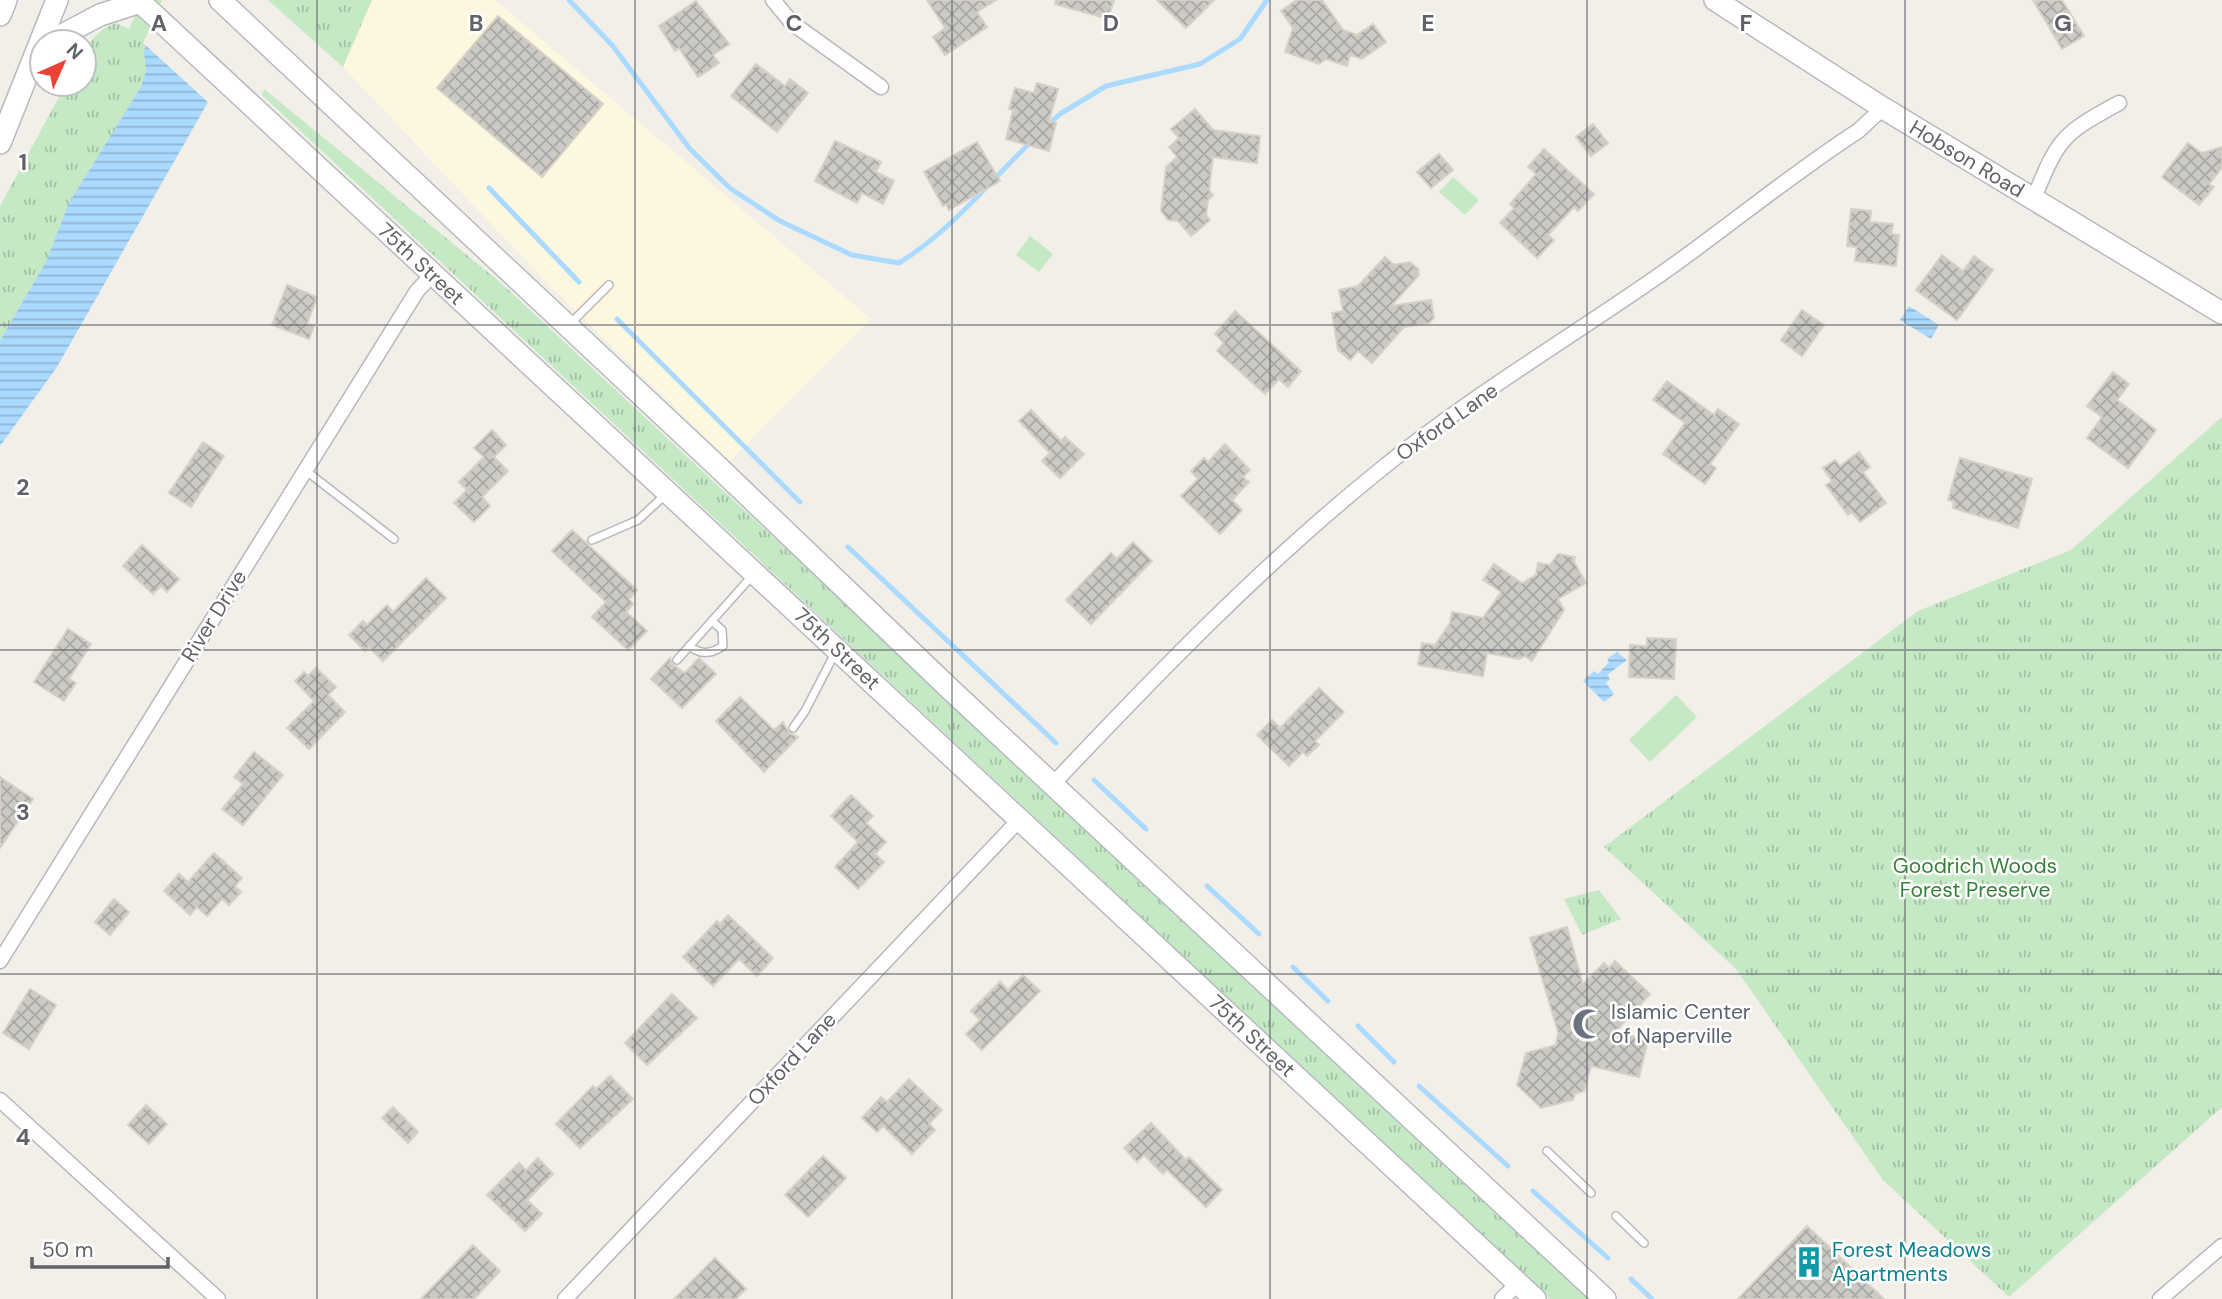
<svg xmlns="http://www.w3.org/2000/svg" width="2222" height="1299" viewBox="0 0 2222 1299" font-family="'DM Sans',sans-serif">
	<defs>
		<pattern id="grass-tufts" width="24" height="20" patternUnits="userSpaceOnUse" patternTransform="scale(1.75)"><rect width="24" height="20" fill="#c5e8c5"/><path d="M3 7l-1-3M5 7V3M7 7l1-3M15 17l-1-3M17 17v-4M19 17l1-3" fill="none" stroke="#a3c0a4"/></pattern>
		<pattern id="water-rules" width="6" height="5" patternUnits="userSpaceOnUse" patternTransform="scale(1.75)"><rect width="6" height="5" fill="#aadaff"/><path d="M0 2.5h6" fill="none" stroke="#8eb4d2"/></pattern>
		<pattern id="building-cross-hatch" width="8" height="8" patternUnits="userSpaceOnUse" patternTransform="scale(1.75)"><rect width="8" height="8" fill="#cccac5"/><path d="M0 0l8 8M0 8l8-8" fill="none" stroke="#a9a8a4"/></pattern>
	</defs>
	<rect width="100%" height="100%" fill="#f1efe8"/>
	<path fill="#fef7e0" d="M372 0H495L871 319 730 461 549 285 343 67Z"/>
	<g fill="url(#grass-tufts)">
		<path d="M142 0H207L0 381V206L66 84H84C84 54 85 35 116 23L129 29Z"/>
		<path d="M268 0H372L343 67Z"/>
		<path d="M264 89 501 283 1589 1299H1550L262 95Z"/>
		<path d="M2222 417V1107L2009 1297 1883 1180 1736 969 1604 847 1918 611 2071 550Z"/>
		<path d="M1599 890 1621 919 1582 935 1564 899Z"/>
	</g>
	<g fill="#c5e8c5">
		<path d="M1453 177 1479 200 1465 215 1439 192Z"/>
		<path d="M1030 236 1053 254 1039 272 1016 255Z"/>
		<path d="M1676 695 1697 717 1650 762 1629 740Z"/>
	</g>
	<g fill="url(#water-rules)">
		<path d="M165 0H243L208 102 57 367 0 446V341L47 260 69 203 141 87 146 71 144 51Z"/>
		<path d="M1909 306 1939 325 1931 339 1900 320Z"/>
		<path d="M1617 652 1627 660 1607 675 1610 679 1606 683 1614 694 1604 702 1583 681 1594 671 1598 674 1609 662 1607 659Z"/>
	</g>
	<path fill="#f1efe8" d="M162 0H247L211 105 143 43Z"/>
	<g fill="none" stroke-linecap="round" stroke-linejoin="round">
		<g stroke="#aadaff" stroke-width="5">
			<path d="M569 0 612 45 690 149 731 189 780 221 852 255 899 263C952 230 988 183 1033 140"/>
			<path d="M1047 126 1060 114 1106 86 1200 64 1240 39 1267 0"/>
			<path d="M489 188 579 282"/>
			<path d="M617 319 800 502"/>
			<path d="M848 547 1056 743"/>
			<path d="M1094 780 1146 829"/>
			<path d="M1207 886 1259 934"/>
			<path d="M1293 967 1328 1001"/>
			<path d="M1358 1026 1394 1062"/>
			<path d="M1419 1086 1508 1166"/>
			<path d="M1533 1191 1608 1258"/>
			<path d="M1631 1279 1652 1299"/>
		</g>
	</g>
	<g fill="url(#building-cross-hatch)" stroke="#d6d1c6" stroke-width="2">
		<path d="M927 0H996L977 12 987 27 945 55 933 37 945 28Z"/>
		<path d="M1056 0H1114L1108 19 1055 4Z"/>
		<path d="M1157 0H1214L1186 28Z"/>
		<path d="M1297 0H1322L1343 30 1357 35 1373 24 1386 42 1362 59 1350 55 1347 66 1326 59 1319 64 1285 52 1293 28 1281 11Z"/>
		<path d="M2033 0H2062L2084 36 2062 49Z"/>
		<path d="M696 1 729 44 713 55 719 63 698 77 679 48 675 51 659 26Z"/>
		<path d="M498 16 603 104 542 177 437 88Z"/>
		<path d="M756 64 785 86 790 79 808 93 777 132 731 96Z"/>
		<path d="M1037 83 1058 89 1049 121 1056 123 1049 151 1006 139 1013 110 1009 109 1015 88 1034 93Z"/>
		<path d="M1195 109 1213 130 1260 136 1257 163 1213 157 1209 190 1213 195 1208 200 1206 215 1210 220 1191 236 1178 221 1168 220 1161 211 1166 167 1177 157 1169 147 1179 138 1171 129Z"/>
		<path d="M1593 124 1608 143 1591 156 1576 137Z"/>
		<path d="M835 141 881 162 876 172 894 181 883 204 862 193 857 203 815 181Z"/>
		<path d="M977 142 1000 181 949 210 946 204 943 206 924 172Z"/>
		<path d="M2188 143 2202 153 2222 147V168L2209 184 2214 187 2199 205 2162 177Z"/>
		<path d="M1544 149 1594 194 1578 211 1574 207 1548 235 1554 240 1537 258 1500 223 1514 208 1510 204 1536 174 1528 167Z"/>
		<path d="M1439 154 1453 170 1431 188 1417 172Z"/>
		<path d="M1851 209 1871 211 1870 222 1893 224 1891 234 1899 235 1896 266 1855 261 1857 247 1847 246Z"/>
		<path d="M1942 255 1963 271 1974 256 1993 270 1957 320 1916 290Z"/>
		<path d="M1385 257 1394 265 1410 262 1418 269 1419 275 1391 306 1431 300 1434 318 1429 323 1404 327 1372 363 1358 351 1350 360 1338 350 1332 313 1343 311 1339 290 1358 286Z"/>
		<path d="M287 285 317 297 307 324 314 326 309 339 272 325Z"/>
		<path d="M1802 310 1824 325 1802 356 1781 340Z"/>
		<path d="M1235 311 1301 371 1288 387 1279 379 1265 394 1217 351 1224 343 1215 334Z"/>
		<path d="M2113 372 2129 384 2117 400 2156 430 2128 468 2087 438 2102 417 2087 406Z"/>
		<path d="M1667 381 1714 415 1718 409 1739 424 1710 464 1716 468 1705 484 1663 454 1685 423 1653 400Z"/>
		<path d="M1031 410 1061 441 1065 437 1084 454 1060 478 1042 461 1050 453 1019 421Z"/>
		<path d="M492 430 506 445 494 457 508 471 482 497 490 506 474 522 454 503 467 490 459 482 484 457 474 448Z"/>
		<path d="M203 442 224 456 191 507 169 493Z"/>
		<path d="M1225 444 1250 470 1243 477 1249 482 1232 500 1242 510 1220 534 1181 496 1198 479 1191 471 1204 458 1208 462Z"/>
		<path d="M1859 452 1870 467 1863 472 1886 503 1860 522 1852 512 1848 515 1826 485 1832 481 1823 468 1835 460 1840 466Z"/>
		<path d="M1960 458 2032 479 2018 528 1953 508 1954 502 1948 500Z"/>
		<path d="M572 530 637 590 629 599 633 604 626 612 647 631 628 650 592 617 606 602 552 551Z"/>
		<path d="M1133 542 1152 561 1091 624 1066 600 1111 553 1117 559Z"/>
		<path d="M142 545 179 579 167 592 161 586 153 594 123 566Z"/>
		<path d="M1558 554 1575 557 1574 562 1586 583 1558 599 1564 610 1532 661 1525 656 1519 659 1487 653 1483 676 1418 665 1422 643 1435 645 1450 623 1452 612 1483 618 1501 592 1483 580 1494 564 1522 583 1536 575 1538 563 1550 565Z"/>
		<path d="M426 578 446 598 383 661 369 647 365 651 349 635 363 621 367 625 387 605 393 612Z"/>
		<path d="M68 629 91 644 69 679 76 683 64 701 34 682Z"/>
		<path d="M1647 638 1676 639 1674 679 1629 677 1630 645 1647 646Z"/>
		<path d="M670 658 672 664 685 673 699 658 716 674 682 708 651 679Z"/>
		<path d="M316 668 336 687 328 695 345 712 309 749 287 728 314 701 295 681 304 672 308 676Z"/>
		<path d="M1319 688 1344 712 1315 741 1319 745 1307 756 1303 752 1289 766 1257 735 1272 720 1280 728Z"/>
		<path d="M740 697 774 730 783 722 789 733 798 737 764 772 716 721Z"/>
		<path d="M254 752 283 775 243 825 222 809 243 784 234 777Z"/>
		<path d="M0 777 33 799 0 848Z"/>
		<path d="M851 795 873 816 866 823 886 842 875 854 884 862 858 889 835 867 858 842 831 816Z"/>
		<path d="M214 853 242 878 235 886 241 892 229 905 222 899 207 916 197 907 190 915 164 891 179 874 188 882Z"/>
		<path d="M114 899 129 912 110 935 95 922Z"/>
		<path d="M728 915 773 958 757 976 739 959 713 986 683 957 717 921 720 924Z"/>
		<path d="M1567 927 1583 984 1604 963 1609 968 1615 961 1650 994 1615 1032 1648 1040 1639 1077 1591 1066 1584 1091 1575 1094 1573 1100 1541 1108 1517 1085 1526 1053 1556 1045 1558 1032 1530 938Z"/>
		<path d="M1023 975 1040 991 982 1050 966 1034 980 1020 971 1011 1000 982 1008 990Z"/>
		<path d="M30 989 56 1005 29 1049 3 1033Z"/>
		<path d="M672 994 697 1018 647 1065 625 1043Z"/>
		<path d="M610 1076 633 1099 580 1148 556 1124 593 1086 596 1089Z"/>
		<path d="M909 1079 942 1110 929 1124 935 1130 912 1154 883 1126 877 1132 862 1118 881 1097 887 1102Z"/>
		<path d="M146 1105 167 1124 149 1144 128 1125Z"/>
		<path d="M393 1107 418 1132 408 1143 382 1118Z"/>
		<path d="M1151 1123 1186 1160 1189 1157 1222 1190 1206 1207 1167 1170 1163 1174 1144 1155 1137 1162 1124 1148Z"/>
		<path d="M823 1156 846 1178 808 1217 785 1195Z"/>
		<path d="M538 1158 553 1174 527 1200 542 1214 525 1231 487 1195 519 1163 526 1170Z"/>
		<path d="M1807 1226 1884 1299H1738Z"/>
		<path d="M473 1245 500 1271 474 1299H421Z"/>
		<path d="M715 1258 746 1289 736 1299H674Z"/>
	</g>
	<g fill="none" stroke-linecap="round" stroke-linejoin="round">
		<defs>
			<g id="lane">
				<path d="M570 324 609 285"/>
				<path d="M305 470 394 539"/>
				<path d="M592 540 638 520 665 495"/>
				<path d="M689 646C701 655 711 654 723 646L722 630 712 621"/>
				<path d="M677 660 752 576"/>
				<path d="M793 728 805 711 835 653"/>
				<path d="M1547 1151 1591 1193"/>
				<path d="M1616 1216 1644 1243"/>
			</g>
			<g id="street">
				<path d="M773 0 792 23 881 87"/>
				<path d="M2033 200C2059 138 2060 135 2119 103"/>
				<path d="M1052 785C1156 675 1262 565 1380 470 1468 398 1568 339 1661 274 1728 227 1790 175 1858 131L1883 108"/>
				<path d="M0 961 417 291 432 275"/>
				<path d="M0 1100 218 1299"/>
				<path d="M565 1299 1020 819"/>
				<path d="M1502 1299 1518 1283"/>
				<path d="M2160 1299 2222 1246"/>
			</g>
			<g id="secondary">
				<path d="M138 0 1535 1299"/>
				<path d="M220 0 716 465 950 689 1605 1299"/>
				<path d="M1715 0 1883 108 2222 313"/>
				<path d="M0 15 6 0"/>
				<path d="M49 42 100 15 140 2"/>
				<path d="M0 143 57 0"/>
			</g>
		</defs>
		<use href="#lane" stroke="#b5b8bc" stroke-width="10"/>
		<use href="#street" stroke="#b5b8bc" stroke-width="17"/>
		<use href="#secondary" stroke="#b6babf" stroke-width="24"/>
		<use href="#lane" stroke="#fff" stroke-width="7"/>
		<use href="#street" stroke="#fff" stroke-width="14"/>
		<use href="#secondary" stroke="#fff" stroke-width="21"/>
	</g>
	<path fill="none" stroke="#5f6368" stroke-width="2" stroke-opacity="0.55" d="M317 0V1299M635 0V1299M952 0V1299M1270 0V1299M1587 0V1299M1905 0V1299M0 325H2222M0 650H2222M0 974H2222"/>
	<defs>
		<symbol id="mosque-bare" viewBox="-9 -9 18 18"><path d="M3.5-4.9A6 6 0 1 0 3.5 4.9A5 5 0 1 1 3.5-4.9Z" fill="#6b7280" stroke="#fff" stroke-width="2.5" paint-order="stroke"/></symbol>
		<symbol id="building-bare" viewBox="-9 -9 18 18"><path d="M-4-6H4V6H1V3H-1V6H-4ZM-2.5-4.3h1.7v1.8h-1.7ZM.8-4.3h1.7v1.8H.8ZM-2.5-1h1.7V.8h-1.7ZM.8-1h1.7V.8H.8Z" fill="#0f9aa8" stroke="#fff" stroke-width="2.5" paint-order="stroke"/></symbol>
	</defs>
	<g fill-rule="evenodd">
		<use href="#mosque-bare" x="1566" y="1002" width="44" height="44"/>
		<use href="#building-bare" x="1787" y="1240" width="44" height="44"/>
	</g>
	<g text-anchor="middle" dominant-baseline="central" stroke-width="5" stroke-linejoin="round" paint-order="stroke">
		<g font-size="21" fill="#5f6368" stroke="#fff">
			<text transform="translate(1967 159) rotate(31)">Hobson Road</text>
			<text transform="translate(421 264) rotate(43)">75th Street</text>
			<text transform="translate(1447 422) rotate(-35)">Oxford Lane</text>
			<text transform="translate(214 616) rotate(-58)">River Drive</text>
			<text transform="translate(837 649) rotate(43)">75th Street</text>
			<text transform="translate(1252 1036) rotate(43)">75th Street</text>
			<text transform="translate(792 1059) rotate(-47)">Oxford Lane</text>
		</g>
		<g font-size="21" fill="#348238" stroke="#fff">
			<text x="1975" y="866">Goodrich Woods<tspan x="1975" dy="24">Forest Preserve</tspan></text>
		</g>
		<g font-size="21" fill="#5b616d" stroke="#fff" text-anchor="start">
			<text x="1611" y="1012">Islamic Center<tspan x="1611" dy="24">of Naperville</tspan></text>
		</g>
		<g font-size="21" fill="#0d838f" stroke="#fff" text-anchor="start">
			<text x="1832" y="1250">Forest Meadows<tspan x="1832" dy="24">Apartments</tspan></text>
		</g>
	</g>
	<g font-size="23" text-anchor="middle" font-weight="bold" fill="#5f6368" stroke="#fff" stroke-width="5" stroke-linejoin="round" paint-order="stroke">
		<text x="159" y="31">A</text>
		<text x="476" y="31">B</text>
		<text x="794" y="31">C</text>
		<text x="1111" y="31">D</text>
		<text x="1428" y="31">E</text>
		<text x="1746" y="31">F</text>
		<text x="2063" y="31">G</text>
		<text x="23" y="170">1</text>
		<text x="23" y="495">2</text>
		<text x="23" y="820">3</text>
		<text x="23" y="1145">4</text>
	</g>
	<g transform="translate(63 63) rotate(45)"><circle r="33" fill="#ffffff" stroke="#bfc1c3" stroke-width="2"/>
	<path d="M0-5L12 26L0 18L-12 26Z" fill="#ea4335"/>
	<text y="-10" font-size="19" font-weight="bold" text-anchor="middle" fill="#5f6368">N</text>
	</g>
	<path d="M32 1257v10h136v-10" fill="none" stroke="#5f6368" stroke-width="3.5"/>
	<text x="42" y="1257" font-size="21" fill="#5f6368" stroke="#ffffff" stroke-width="5" paint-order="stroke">50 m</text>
</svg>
